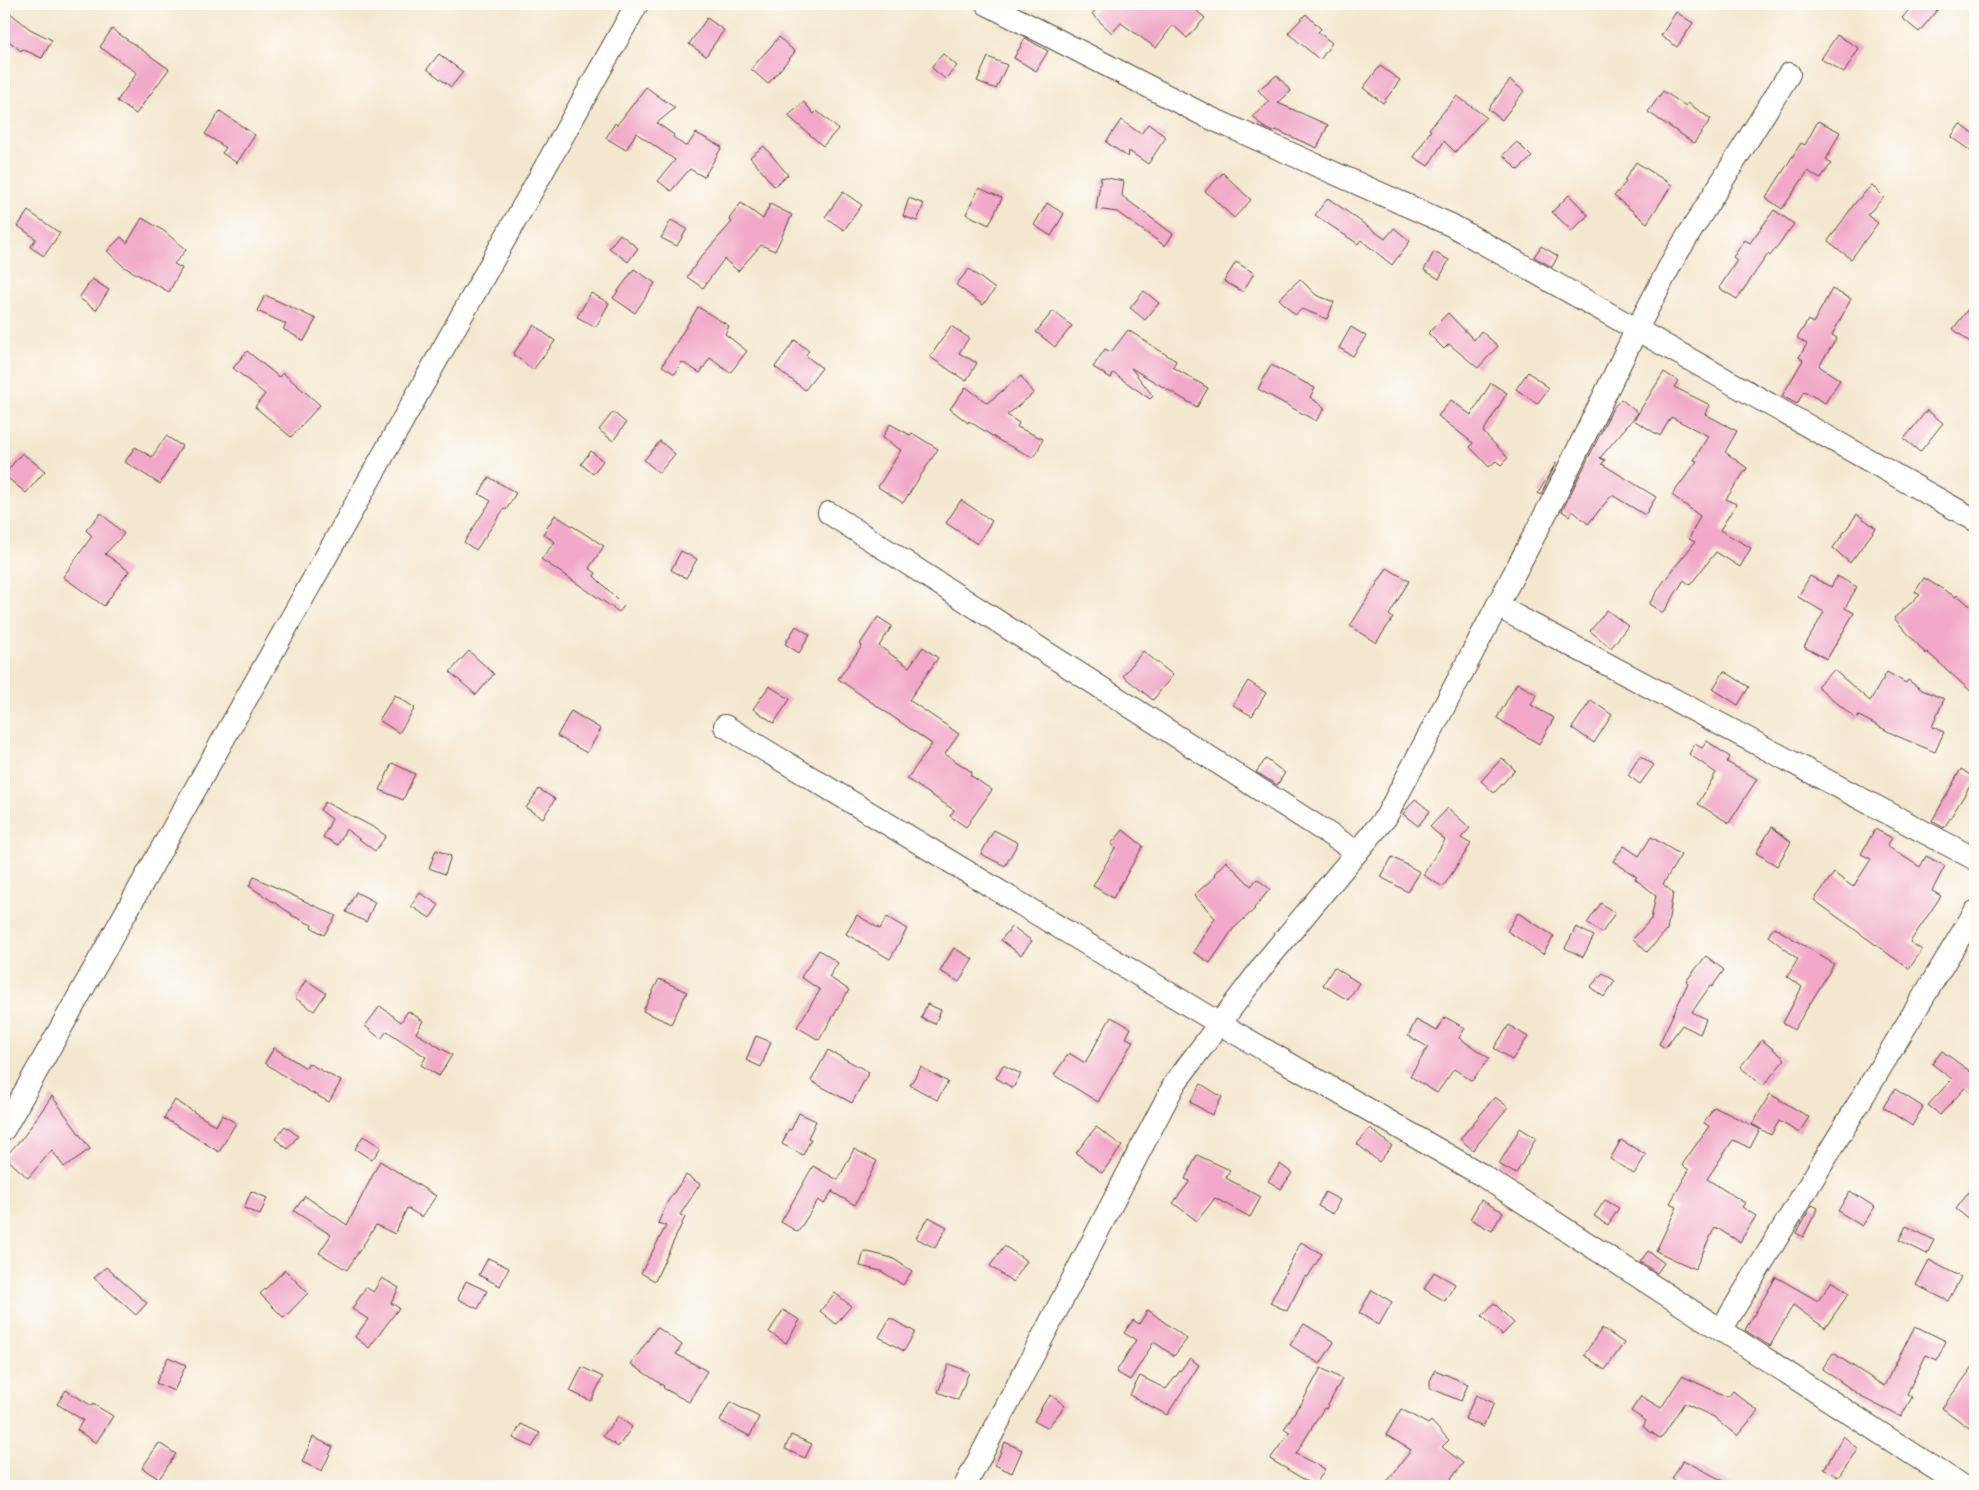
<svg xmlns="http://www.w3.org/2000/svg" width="1979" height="1490" viewBox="0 0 1979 1490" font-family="Mali,sans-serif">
	<rect width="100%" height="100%" fill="#fdfcf7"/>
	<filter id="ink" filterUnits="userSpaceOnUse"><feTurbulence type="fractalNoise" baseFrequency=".02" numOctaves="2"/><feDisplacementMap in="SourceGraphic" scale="10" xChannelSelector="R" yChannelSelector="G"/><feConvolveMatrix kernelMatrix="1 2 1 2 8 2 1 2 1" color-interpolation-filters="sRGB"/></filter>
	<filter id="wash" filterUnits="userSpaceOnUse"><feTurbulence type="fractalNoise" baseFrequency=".0096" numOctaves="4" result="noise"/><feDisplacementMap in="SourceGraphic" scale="20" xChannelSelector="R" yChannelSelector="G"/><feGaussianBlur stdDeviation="1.12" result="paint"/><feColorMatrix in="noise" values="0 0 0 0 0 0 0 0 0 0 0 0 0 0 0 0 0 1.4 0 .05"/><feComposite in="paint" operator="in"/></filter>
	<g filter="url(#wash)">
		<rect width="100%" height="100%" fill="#f4e7cf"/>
		<g id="blocks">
			<g fill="#f2a9c9">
				<path d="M1101 4H1189L1205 18 1187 38 1173 25 1156 48 1121 23 1112 33 1092 14Z"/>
				<path d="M1914 4H1942L1919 32 1902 18Z"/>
				<path d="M4 8 30 29 52 40 42 58 22 49 21 51 4 37Z"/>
				<path d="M1676 12 1693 23 1677 47 1661 36Z"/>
				<path d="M1306 14 1321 29 1318 32 1332 43 1320 60 1288 33Z"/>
				<path d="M707 18 724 30 706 56 689 44Z"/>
				<path d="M112 29 169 69 136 114 117 101 137 73 100 47Z"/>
				<path d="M1837 35 1859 48 1844 73 1821 59Z"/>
				<path d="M779 37 795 52 768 84 751 69Z"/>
				<path d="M1025 38 1048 51 1036 71 1014 58Z"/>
				<path d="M439 54 463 72 451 87 427 69Z"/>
				<path d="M943 54 957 66 945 79 931 67Z"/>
				<path d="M988 57 1007 65 996 89 977 81Z"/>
				<path d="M1380 66 1400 80 1383 103 1363 88Z"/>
				<path d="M1277 75 1291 91 1278 103 1328 125 1317 148 1276 130 1274 132 1263 127 1253 116 1269 102 1258 90Z"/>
				<path d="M1510 80 1524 91 1502 120 1488 109Z"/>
				<path d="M646 87 675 108 657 123 674 135 673 137 685 146 688 145 696 133 722 147 704 177 690 169 671 191 658 181 675 160 636 133 626 150 606 138 615 123 617 125Z"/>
				<path d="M1663 91 1686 106 1688 103 1711 119 1694 143 1648 112Z"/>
				<path d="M1457 96 1486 117 1455 152 1444 141 1428 166 1414 157 1431 130 1429 129Z"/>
				<path d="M804 102 814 114 817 111 838 129 823 146 788 116Z"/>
				<path d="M220 111 255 135 237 163 222 153 226 148 205 134Z"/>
				<path d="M1121 120 1141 134 1148 124 1166 137 1148 164 1129 151 1128 157 1106 142Z"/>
				<path d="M1818 121 1840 132 1826 160 1831 164 1820 179 1808 171 1782 209 1766 198 1801 143 1805 145Z"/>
				<path d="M1960 124 1975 135V154L1951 137Z"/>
				<path d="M1517 142 1532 157 1518 170 1503 155Z"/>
				<path d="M764 146 788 175 774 186 750 157Z"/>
				<path d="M1636 162 1672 185 1647 223 1614 196 1626 182 1624 181Z"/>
				<path d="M1223 173 1251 200 1234 218 1205 191Z"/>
				<path d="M1101 177 1124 181 1122 196 1173 234 1165 246 1117 212 1096 209Z"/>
				<path d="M1872 185 1884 197 1867 215 1878 223 1851 259 1828 241 1855 203Z"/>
				<path d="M979 188 1002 198 989 225 966 214Z"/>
				<path d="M843 192 862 205 844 230 825 217Z"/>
				<path d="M1569 195 1588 215 1572 231 1552 212Z"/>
				<path d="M909 198 924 204 917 221 903 216Z"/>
				<path d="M1328 198 1385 239 1394 228 1410 241 1392 265 1361 240 1358 244 1315 215Z"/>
				<path d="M741 203 763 219 770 204 792 215 775 251 761 245 738 271 724 259 703 288 687 277 701 257 732 222 729 219Z"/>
				<path d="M1047 203 1064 214 1051 236 1034 225Z"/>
				<path d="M1774 210 1794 224 1770 256 1768 254 1737 299 1719 288 1737 260 1733 257 1745 240 1750 243Z"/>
				<path d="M28 211 60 233 44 256 30 247 36 239 18 226Z"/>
				<path d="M142 218 164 231 186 250 174 264 182 268 169 292 124 267 107 251 121 237 127 243Z"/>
				<path d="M671 220 687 229 677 246 661 238Z"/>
				<path d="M620 234 638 248 628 262 609 248Z"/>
				<path d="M1541 246 1558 256 1552 267 1534 257Z"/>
				<path d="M1434 252 1449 260 1439 279 1424 270Z"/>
				<path d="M1236 262 1254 273 1243 292 1224 281Z"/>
				<path d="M634 269 655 283 635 313 613 298Z"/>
				<path d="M969 269 995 289 983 305 956 285Z"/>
				<path d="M92 279 109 290 96 310 79 298Z"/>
				<path d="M1300 279 1316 295 1334 302 1327 319 1302 309 1295 315 1279 299Z"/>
				<path d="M1832 289 1851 299 1832 335 1837 338 1819 366 1840 380 1825 403 1804 391 1797 404 1782 396 1803 360 1799 357 1807 344 1797 338 1808 320 1813 323Z"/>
				<path d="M1144 291 1159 303 1145 320 1130 308Z"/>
				<path d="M591 293 609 303 596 327 577 317Z"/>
				<path d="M265 295 316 319 304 341 283 329 286 324 257 311Z"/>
				<path d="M1975 300V346L1953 329Z"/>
				<path d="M698 307 729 326 725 334 747 351 730 373 710 358 700 373 682 362 675 374 662 366Z"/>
				<path d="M1053 311 1072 326 1055 347 1036 332Z"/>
				<path d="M1448 313 1474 340 1481 331 1498 346 1478 368 1449 344 1444 349 1428 333Z"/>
				<path d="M534 325 555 341 533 370 513 354Z"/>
				<path d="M951 326 969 338 959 353 977 363 966 381 930 357Z"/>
				<path d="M1351 327 1366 336 1353 356 1339 348Z"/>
				<path d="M1128 330 1176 361 1173 367 1208 388 1197 407 1131 368 1153 396 1150 399 1113 373 1111 378 1093 367 1105 349 1111 352Z"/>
				<path d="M795 340 809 351 805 355 822 368 805 390 775 367Z"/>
				<path d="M247 351 279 377 283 373 320 405 291 437 255 407 265 394 233 368Z"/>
				<path d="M1271 365 1315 388 1310 397 1325 408 1316 421 1258 389Z"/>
				<path d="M1528 372 1549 388 1537 404 1516 389Z"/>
				<path d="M1664 372 1678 381 1674 387 1710 405 1705 414 1737 431 1725 452 1747 468 1726 499 1736 504 1720 530 1751 548 1740 567 1716 552 1690 585 1684 580 1663 613 1649 604 1664 581 1695 542 1689 539 1700 516 1672 495 1697 461 1694 460 1708 436 1671 417 1660 436 1634 420Z"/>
				<path d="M1021 376 1034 393 1007 415 1019 423 1017 427 1043 439 1034 458 1000 441 969 421 968 423 950 409 966 387 987 403Z"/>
				<path d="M1491 383 1507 393 1483 432 1508 458 1501 465 1496 461 1489 467 1470 447 1473 443 1438 416 1451 400 1471 415Z"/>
				<path d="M1621 399 1638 413 1600 458 1605 460 1602 464 1656 497 1645 515 1612 495 1588 524 1573 511 1569 516 1562 511 1613 408Z"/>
				<path d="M1927 410 1943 423 1920 452 1904 439Z"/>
				<path d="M613 412 626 423 613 441 599 430Z"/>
				<path d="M890 424 910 435 912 433 938 449 903 503 878 487 901 450 882 438Z"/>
				<path d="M166 436 182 446 160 484 125 462 135 447 152 457Z"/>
				<path d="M660 441 675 454 659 473 644 460Z"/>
				<path d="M591 451 603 461 593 474 581 464Z"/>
				<path d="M22 453 45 471 26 493 4 475Z"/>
				<path d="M1556 463 1541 495 1538 493Z"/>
				<path d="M489 477 516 493 506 510 504 509 476 550 464 542 491 501 479 494Z"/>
				<path d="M961 500 992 521 977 544 946 523Z"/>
				<path d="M101 513 124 534 105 554 129 571 104 606 63 577 92 536 86 530Z"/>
				<path d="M1857 514 1876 528 1850 563 1833 548Z"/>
				<path d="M555 515 604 546 589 568 596 573 594 576 624 606 619 612 541 559 555 542 543 534Z"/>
				<path d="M681 551 697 559 686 578 671 570Z"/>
				<path d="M1387 568 1409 581 1389 615 1393 618 1376 643 1350 626Z"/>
				<path d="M1810 576 1831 587 1837 576 1857 587 1845 608 1854 613 1827 659 1804 647 1824 612 1798 597Z"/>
				<path d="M1924 578 1956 597 1957 595 1975 610V695L1927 652 1926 654 1894 618 1920 595 1915 592Z"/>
				<path d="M1607 610 1628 626 1611 648 1590 631Z"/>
				<path d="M878 617 892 626 879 646 909 667 923 647 938 658 909 700 959 734 945 754 972 772 970 775 992 790 966 827 950 816 954 810 907 779 932 744 838 679 862 646 860 644Z"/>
				<path d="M796 626 810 635 799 653 785 644Z"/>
				<path d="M469 651 494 674 476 695 450 672Z"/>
				<path d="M1143 651 1173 675 1153 700 1123 676Z"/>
				<path d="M1834 670 1870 701 1887 672 1906 683 1908 680 1922 690 1944 699 1932 727 1944 732 1935 752 1897 736 1859 716 1856 719 1817 686Z"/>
				<path d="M1724 671 1749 687 1738 705 1713 689Z"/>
				<path d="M1248 681 1266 693 1252 716 1233 705Z"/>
				<path d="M1517 683 1537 695 1531 705 1554 718 1539 744 1497 718Z"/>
				<path d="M769 686 790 699 774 723 753 709Z"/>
				<path d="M395 695 415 708 399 733 379 720Z"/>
				<path d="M1591 700 1612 715 1594 743 1572 728Z"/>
				<path d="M571 711 601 729 587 753 557 736Z"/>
				<path d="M1707 741 1730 757 1727 762 1757 779 1729 823 1698 804 1716 773 1689 754 1695 744 1702 748Z"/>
				<path d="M1640 756 1654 765 1640 784 1628 775Z"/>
				<path d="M1502 758 1515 770 1494 793 1481 781Z"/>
				<path d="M1266 759 1285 773 1277 785 1256 772Z"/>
				<path d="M392 763 415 774 403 800 380 790Z"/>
				<path d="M1961 769 1975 778 1944 828 1932 821Z"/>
				<path d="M539 789 555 799 543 818 526 808Z"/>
				<path d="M1415 799 1430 811 1418 826 1403 814Z"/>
				<path d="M325 802 375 828 386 836 375 851 346 829 338 845 323 837 332 819 320 810Z"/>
				<path d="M1448 808 1470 828 1461 838 1471 844 1443 887 1423 875 1445 840 1430 827Z"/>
				<path d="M1772 827 1791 842 1777 866 1756 853Z"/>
				<path d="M1875 829 1892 838 1887 846 1920 867 1926 856 1945 866 1932 891 1941 896 1910 942 1922 950 1909 969 1814 900 1834 873 1853 887 1871 859 1861 854Z"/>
				<path d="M994 830 1018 843 1005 866 981 854Z"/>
				<path d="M1123 830 1143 846 1113 898 1093 886 1115 848 1111 844Z"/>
				<path d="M1651 837 1681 855 1663 884 1673 893 1667 930 1647 952 1633 939 1651 919 1656 895 1635 879 1637 877 1613 861 1624 846 1639 856Z"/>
				<path d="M436 850 451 856 445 874 429 868Z"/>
				<path d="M1392 857 1420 872 1408 892 1381 877Z"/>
				<path d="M1226 861 1251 886 1257 879 1270 889 1254 908 1255 909 1233 929 1210 963 1193 952 1215 918 1194 895 1216 876 1214 874Z"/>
				<path d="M254 877 336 916 324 935 311 927 312 925 291 915 292 914 249 886Z"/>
				<path d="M356 892 375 902 366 922 346 912Z"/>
				<path d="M420 893 439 905 430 918 411 906Z"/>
				<path d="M1601 903 1615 913 1602 933 1587 923Z"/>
				<path d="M1518 913 1554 936 1543 954 1507 931Z"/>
				<path d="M857 915 880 929 887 917 907 929 890 959 846 934Z"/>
				<path d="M1012 926 1032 941 1021 955 1001 940Z"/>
				<path d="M1576 927 1594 936 1583 957 1565 948Z"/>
				<path d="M1774 927 1834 964 1794 1030 1783 1023 1802 987 1787 977 1798 959 1768 936Z"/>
				<path d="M954 948 973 959 959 982 940 971Z"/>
				<path d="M819 950 838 963 829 977 849 990 819 1040 797 1027 820 990 801 977Z"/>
				<path d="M1706 956 1724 970 1712 987 1710 986 1692 1012 1706 1019 1700 1034 1682 1025 1665 1048 1659 1044 1688 983 1686 981Z"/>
				<path d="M1334 967 1359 983 1348 1000 1323 985Z"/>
				<path d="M1603 973 1615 981 1604 997 1590 987Z"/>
				<path d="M659 979 687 992 671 1024 643 1011Z"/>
				<path d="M306 980 326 993 314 1011 295 998Z"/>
				<path d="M927 1004 941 1010 935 1024 921 1018Z"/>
				<path d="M380 1006 401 1022 408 1011 423 1021 416 1033 452 1055 439 1076 421 1065 426 1057 387 1031 381 1039 365 1026Z"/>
				<path d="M1111 1017 1131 1028 1126 1038 1133 1041 1098 1102 1054 1075 1069 1053 1085 1063Z"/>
				<path d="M1445 1017 1465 1028 1459 1038 1489 1058 1472 1081 1454 1069 1437 1093 1410 1076 1428 1047 1408 1036 1416 1020 1437 1031Z"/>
				<path d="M1509 1025 1528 1037 1512 1060 1494 1048Z"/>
				<path d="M756 1036 771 1042 761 1067 746 1060Z"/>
				<path d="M1762 1040 1785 1059 1763 1086 1740 1067Z"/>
				<path d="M274 1048 306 1068 308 1063 341 1081 329 1102 296 1084 265 1063Z"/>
				<path d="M828 1050 869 1072 852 1103 811 1081Z"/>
				<path d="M1942 1051 1975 1075V1096L1965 1088 1940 1115 1928 1105 1952 1079 1932 1064Z"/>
				<path d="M1003 1065 1021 1074 1013 1088 996 1078Z"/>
				<path d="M921 1067 948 1082 937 1100 910 1085Z"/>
				<path d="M1201 1084 1222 1097 1212 1115 1190 1102Z"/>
				<path d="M1895 1089 1923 1107 1912 1126 1883 1107Z"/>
				<path d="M1770 1094 1809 1117 1799 1133 1779 1121 1771 1135 1752 1124Z"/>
				<path d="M52 1096 90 1149 64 1167 52 1150 28 1178 5 1157 24 1136Z"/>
				<path d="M1495 1097 1508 1107 1473 1150 1460 1139Z"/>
				<path d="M175 1100 216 1126 222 1115 236 1123 219 1152 164 1118Z"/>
				<path d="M1714 1107 1760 1129 1750 1148 1733 1140 1707 1179 1745 1203 1742 1207 1756 1216 1740 1242 1715 1227 1695 1269 1656 1251 1677 1207 1670 1203 1689 1170 1682 1165 1709 1126 1704 1123Z"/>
				<path d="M799 1113 816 1121 808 1138 811 1139 803 1155 782 1144 789 1129 791 1130Z"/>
				<path d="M285 1126 298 1136 288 1149 275 1139Z"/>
				<path d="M1096 1127 1122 1146 1102 1173 1076 1153Z"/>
				<path d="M1370 1128 1392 1146 1379 1162 1357 1144Z"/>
				<path d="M1520 1128 1536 1138 1516 1174 1499 1164Z"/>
				<path d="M363 1136 381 1147 372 1160 355 1149Z"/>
				<path d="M1621 1140 1646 1155 1634 1174 1610 1159Z"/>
				<path d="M854 1149 877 1161 855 1205 832 1192 833 1190 824 1204 818 1200 798 1232 781 1222 813 1166 838 1180Z"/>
				<path d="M1197 1155 1230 1170 1226 1178 1261 1197 1250 1217 1215 1198 1197 1221 1173 1203 1190 1181 1185 1179Z"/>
				<path d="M380 1161 436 1196 422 1217 407 1208 395 1234 376 1225 347 1270 319 1253 331 1235 294 1211 305 1196 347 1225Z"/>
				<path d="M1280 1164 1292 1173 1281 1189 1268 1181Z"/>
				<path d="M686 1175 700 1184 680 1215 685 1217 655 1281 641 1273 666 1226 658 1223 668 1201Z"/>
				<path d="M1975 1184V1224L1956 1209Z"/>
				<path d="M251 1191 267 1198 260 1215 244 1208Z"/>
				<path d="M1850 1191 1875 1207 1862 1226 1838 1211Z"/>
				<path d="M1325 1192 1340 1200 1333 1214 1318 1206Z"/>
				<path d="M1481 1200 1503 1212 1492 1231 1470 1219Z"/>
				<path d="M1605 1200 1619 1208 1608 1225 1594 1216Z"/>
				<path d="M1812 1205 1818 1208 1803 1237 1796 1233Z"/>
				<path d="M929 1217 947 1227 935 1248 916 1238Z"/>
				<path d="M1906 1226 1934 1240 1927 1254 1899 1240Z"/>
				<path d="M1301 1242 1322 1254 1307 1278 1305 1276 1287 1311 1270 1303Z"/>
				<path d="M1004 1246 1027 1261 1013 1282 990 1266Z"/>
				<path d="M864 1251 892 1258 912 1271 903 1285 881 1271 860 1266Z"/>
				<path d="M1648 1251 1664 1263 1657 1273 1640 1262Z"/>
				<path d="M488 1258 509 1268 500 1286 479 1275Z"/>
				<path d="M1929 1260 1961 1277 1948 1301 1916 1285Z"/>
				<path d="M106 1267 147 1303 136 1315 94 1278Z"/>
				<path d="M285 1270 308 1293 284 1318 260 1294Z"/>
				<path d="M1434 1272 1455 1284 1445 1301 1424 1289Z"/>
				<path d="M1776 1277 1818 1301 1832 1281 1849 1293 1825 1328 1793 1305 1770 1346 1745 1330Z"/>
				<path d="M382 1278 399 1288 391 1303 399 1308 369 1348 355 1337 368 1319 352 1309 366 1287 373 1292Z"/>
				<path d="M466 1281 487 1291 478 1309 458 1299Z"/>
				<path d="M1372 1290 1392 1302 1379 1325 1359 1313Z"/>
				<path d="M835 1293 851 1306 836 1324 820 1311Z"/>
				<path d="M1494 1303 1514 1323 1502 1335 1482 1316Z"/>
				<path d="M783 1310 800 1320 786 1343 769 1332Z"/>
				<path d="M1148 1310 1187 1339 1174 1356 1154 1342 1130 1380 1116 1372 1136 1340 1124 1333 1133 1320 1139 1324Z"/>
				<path d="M890 1318 915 1332 904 1351 879 1337Z"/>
				<path d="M1304 1324 1334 1342 1320 1364 1290 1345Z"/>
				<path d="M1915 1326 1946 1341 1937 1360 1926 1355 1907 1394 1912 1397 1901 1417 1867 1400 1822 1369 1833 1353 1884 1386Z"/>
				<path d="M657 1327 682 1345 676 1354 707 1371 689 1402 663 1388 664 1386 631 1364Z"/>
				<path d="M1602 1328 1624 1343 1605 1370 1584 1355Z"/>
				<path d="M168 1357 186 1365 174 1391 156 1383Z"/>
				<path d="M1190 1358 1199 1365 1167 1415 1130 1395 1140 1376 1166 1389Z"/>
				<path d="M949 1364 969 1372 958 1400 938 1392Z"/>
				<path d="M1975 1364V1420L1969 1428 1942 1408Z"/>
				<path d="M582 1367 603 1377 591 1401 570 1391Z"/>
				<path d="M1321 1368 1342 1379 1326 1409 1324 1408 1296 1454 1325 1469 1315 1486 1270 1459 1290 1432 1284 1429 1299 1405 1300 1406Z"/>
				<path d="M1435 1370 1468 1384 1461 1401 1430 1388V1381Z"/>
				<path d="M1682 1376 1728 1397 1733 1391 1758 1411 1737 1436 1714 1417 1684 1403 1661 1439 1643 1427 1646 1421 1631 1411 1641 1396 1661 1408Z"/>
				<path d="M66 1390 92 1406 93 1404 113 1416 96 1443 77 1430 83 1420 57 1404Z"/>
				<path d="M1051 1395 1065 1406 1047 1428 1034 1421 1044 1403Z"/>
				<path d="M1476 1395 1494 1403 1483 1427 1465 1419Z"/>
				<path d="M730 1402 759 1417 750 1436 720 1421Z"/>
				<path d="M1401 1409 1428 1424 1431 1421 1449 1440 1442 1447 1463 1463 1446 1486H1384L1411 1450 1386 1435Z"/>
				<path d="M618 1416 632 1427 618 1447 603 1436Z"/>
				<path d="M521 1424 540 1433 532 1447 513 1438Z"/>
				<path d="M791 1435 812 1444 805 1458 785 1449Z"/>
				<path d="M1843 1436 1859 1449 1838 1477 1824 1469Z"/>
				<path d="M313 1437 333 1447 322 1471 302 1462Z"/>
				<path d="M1005 1442 1022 1450 1012 1473 995 1465Z"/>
				<path d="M159 1443 176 1454 159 1479 142 1468Z"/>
				<path d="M1683 1460 1733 1486H1685L1672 1479Z"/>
			</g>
		</g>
	</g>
	<g filter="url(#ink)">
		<use href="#blocks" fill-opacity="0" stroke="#574639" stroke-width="1"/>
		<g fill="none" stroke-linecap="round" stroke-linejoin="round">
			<defs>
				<g id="minor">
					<path d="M987 4 1208 117 1451 225 1975 520"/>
					<path d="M829 513 1357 852"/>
					<path d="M1497 606 1975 859"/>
					<path d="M725 726 1220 1024 1480 1174 1962 1486"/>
					<path d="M4 1129 637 4"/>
					<path d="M1721 1330 1975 912"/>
					<path d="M965 1486 1175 1083 1269 958 1386 817 1556 494 1637 329 1674 258 1789 74"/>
				</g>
			</defs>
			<use href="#minor" stroke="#574639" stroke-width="24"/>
			<use href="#minor" stroke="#fff" stroke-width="22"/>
		</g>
	</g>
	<rect width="1979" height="1490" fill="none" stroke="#fdfcf7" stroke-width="20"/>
</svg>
